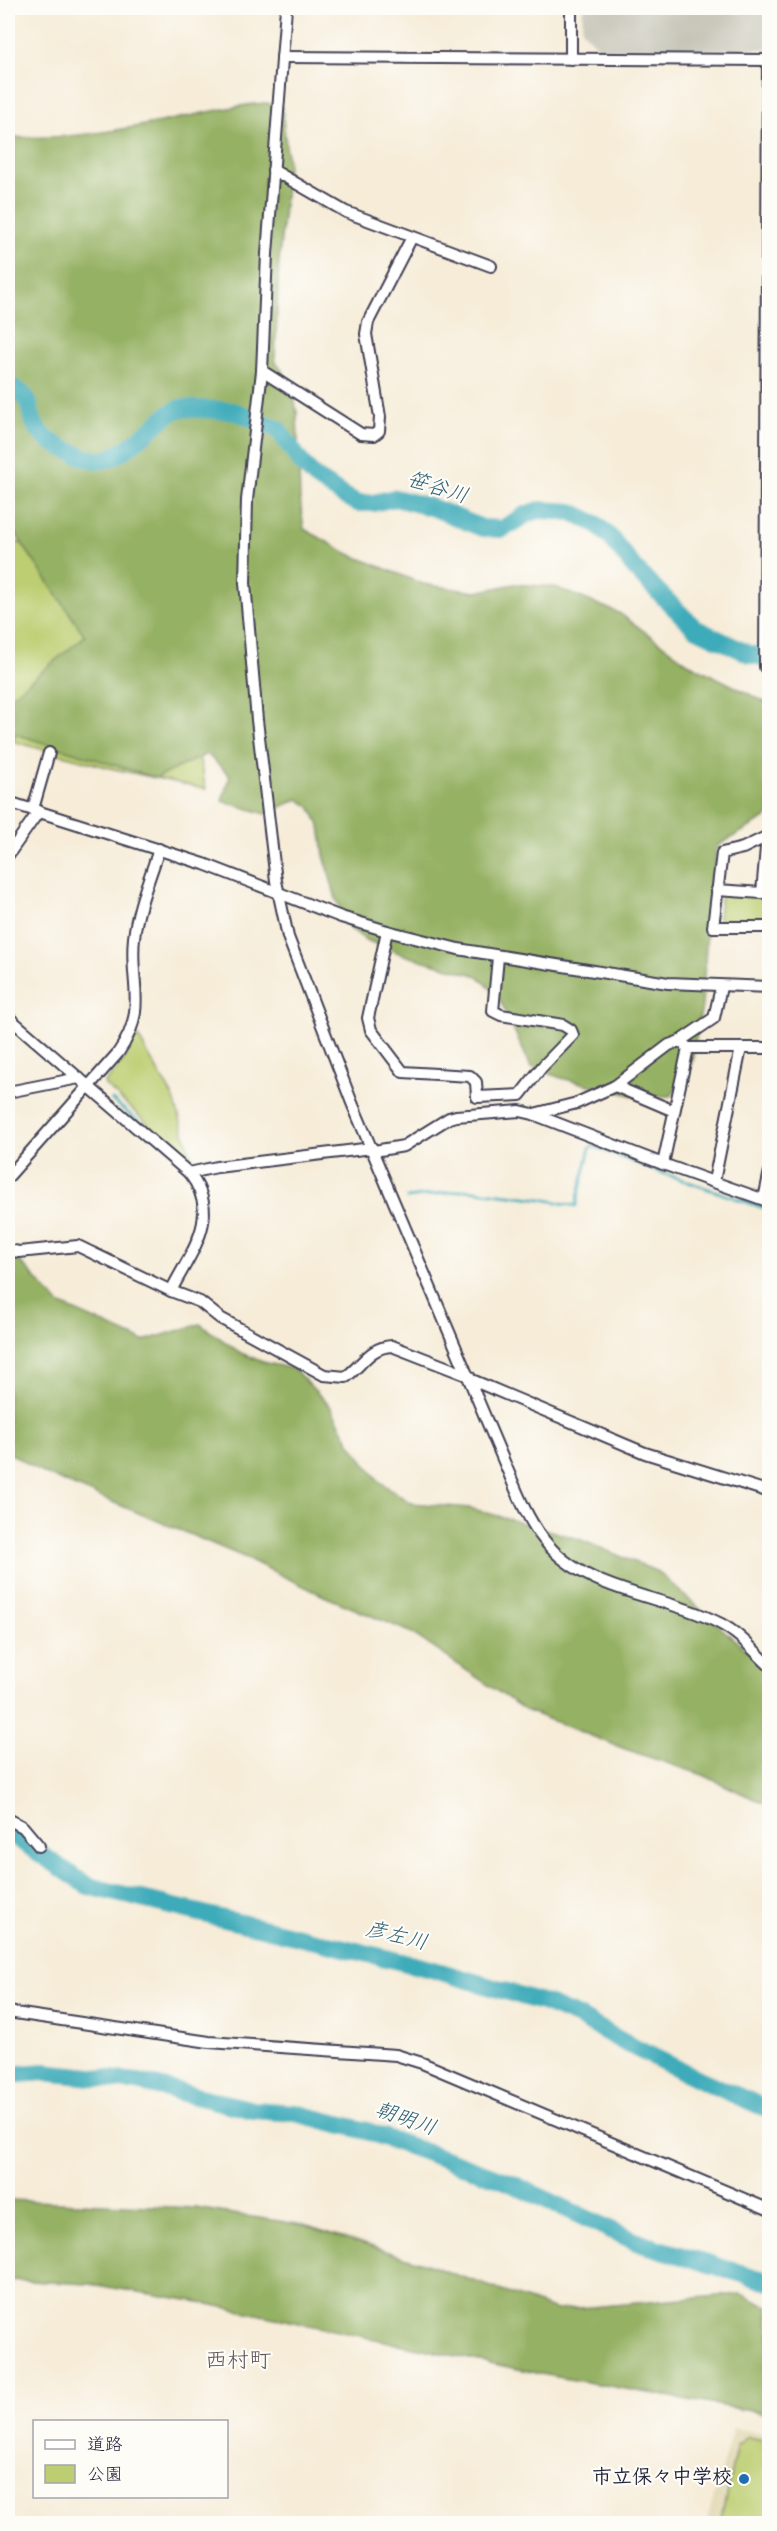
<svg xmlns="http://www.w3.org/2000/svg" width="777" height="2531" viewBox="0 0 777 2531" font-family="Dekko,'Klee One',sans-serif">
	<rect width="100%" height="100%" fill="#fdfcf7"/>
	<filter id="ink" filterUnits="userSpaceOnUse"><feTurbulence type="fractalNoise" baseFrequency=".0167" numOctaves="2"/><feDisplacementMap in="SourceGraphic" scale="12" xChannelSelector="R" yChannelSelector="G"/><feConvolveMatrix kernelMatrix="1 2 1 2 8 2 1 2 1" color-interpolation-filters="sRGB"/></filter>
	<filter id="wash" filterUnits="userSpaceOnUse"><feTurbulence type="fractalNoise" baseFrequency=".008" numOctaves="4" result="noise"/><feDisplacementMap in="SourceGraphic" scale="24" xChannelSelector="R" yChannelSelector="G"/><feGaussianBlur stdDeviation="1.35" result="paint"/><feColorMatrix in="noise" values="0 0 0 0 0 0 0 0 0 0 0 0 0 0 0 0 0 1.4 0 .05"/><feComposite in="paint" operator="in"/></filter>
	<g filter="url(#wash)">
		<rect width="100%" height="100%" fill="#f6ecd8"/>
		<path fill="#e4dbba" d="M733 2428 769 2434V2523L706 2524Z"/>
		<path fill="#c6c5b8" d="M583 8H769V49L601 50 582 30Z"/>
		<g fill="#bcce71" stroke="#6f7856" stroke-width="1.5">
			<path d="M8 541 36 546 197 746 206 789 114 769 8 740Z"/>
			<path d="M769 865V923H722L718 916 721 893 764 896Z"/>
			<path d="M137 1035 174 1099 196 1172H193L168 1142 104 1084 125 1058Z"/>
			<path d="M748 2437 769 2441V2523H720L737 2445Z"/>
		</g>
		<g fill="#95b163" stroke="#5c6a4f" stroke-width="1.5">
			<path d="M266 103 282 107 288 164 279 261 275 361 291 383 297 412 300 499 304 529 349 554 423 584 476 592 514 584 555 587 619 613 688 663 769 704V816L717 846 708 917 702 1006 690 1071 671 1096 639 1097 561 1078 531 1067 498 996 478 976 407 956 366 940 349 928 336 899 324 855 320 826 310 807 298 799 266 814 222 801 230 776 207 754 156 778 15 734 8 755V699L85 636 8 523V137C65 140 124 130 180 118 209 112 236 105 266 103Z"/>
			<path d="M8 1254 16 1257 59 1304 143 1341 200 1324 241 1353 263 1362 294 1369 330 1406 351 1444 379 1481 411 1503 470 1508 579 1539 658 1572 769 1670V1806L703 1775 625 1749 525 1710 410 1632 324 1596 244 1557 45 1474 8 1452Z"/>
			<path d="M8 2200 195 2208 304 2225 420 2262 556 2310 741 2294 769 2307V2414L546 2375 194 2301 89 2284 8 2280Z"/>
		</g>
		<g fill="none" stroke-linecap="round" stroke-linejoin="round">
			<g stroke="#3cabb9" stroke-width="3">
				<path d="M112 1100 167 1145 177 1156"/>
				<path d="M407 1198 468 1190 542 1199 576 1206 590 1148 593 1146 662 1173 770 1210"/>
			</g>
			<g stroke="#3cabb9" stroke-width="18">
				<path d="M8 385C39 400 23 406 37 428 44 439 55 445 67 450 77 454 90 461 102 460 122 458 154 425 170 413L181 408 234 411 278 429 303 465 315 477 344 496 358 503H373L395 498 434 508 482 528 502 529 527 514 540 510 572 512 596 524 611 538 636 570 695 628 749 654 770 659"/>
				<path d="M8 1832 88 1886 431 1969 545 2003 579 2017 627 2044 701 2080 770 2110"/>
				<path d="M8 2075 44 2072 138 2082 253 2110 295 2113 367 2131 506 2181 639 2243 770 2282"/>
			</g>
		</g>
	</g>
	<g filter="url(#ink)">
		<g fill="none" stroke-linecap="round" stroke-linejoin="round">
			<defs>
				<g id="minor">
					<path d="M286 8 267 254 262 371 247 500 245 583 257 720 276 881 288 937 352 1103 508 1471C518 1495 528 1520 544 1540 586 1594 664 1594 721 1624 740 1634 754 1651 770 1666"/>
					<path d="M282 57 768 60 765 667"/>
					<path d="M571 59V8"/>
					<path d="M273 170 346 212 491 266"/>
					<path d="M262 371 361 434 374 435 379 431 380 417 366 334 368 322 412 237"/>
					<path d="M8 802 204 864 341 917 387 931 458 949 668 983 770 987"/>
					<path d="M33 809 49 753"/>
					<path d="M770 835 743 848 722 853 713 927H770"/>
					<path d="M8 855 39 811"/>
					<path d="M717 890 762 893 767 836"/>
					<path d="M387 931 368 1018 371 1030 403 1072 470 1076 476 1082 477 1097 520 1095 542 1067 573 1035 571 1030 563 1025 501 1015 493 1011 498 957"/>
					<path d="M8 1017 189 1173C223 1216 191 1251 171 1291"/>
					<path d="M680 1041 714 1018 721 987"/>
					<path d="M615 1086 674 1111"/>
					<path d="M8 1092 79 1078"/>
					<path d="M534 1114 577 1103 615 1086 669 1045 680 1041 688 1048H770"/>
					<path d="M374 1151 404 1146 449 1118 456 1116 520 1111 533 1114 663 1164 770 1202"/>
					<path d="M663 1164 688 1048"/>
					<path d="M189 1173 217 1167 372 1148"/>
					<path d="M8 1177 118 1053C149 1009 129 983 134 938 137 908 150 878 159 849"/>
					<path d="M714 1181 741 1048"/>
					<path d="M764 1199 770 1171"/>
					<path d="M8 1250 19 1252 78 1246 171 1291 200 1302 220 1318 324 1375 346 1377C363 1364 370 1347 392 1346L469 1376"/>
					<path d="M472 1380 645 1453 770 1492"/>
					<path d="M8 1819 23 1827 39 1846"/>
					<path d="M8 2012 209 2042 396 2055 422 2063 770 2210"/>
				</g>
			</defs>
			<use href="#minor" stroke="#424053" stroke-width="14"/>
			<use href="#minor" stroke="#fff" stroke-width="10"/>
		</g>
	</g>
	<circle fill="#1f6fb2" stroke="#fdfcf7" stroke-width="2" cx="744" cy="2479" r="6"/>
	<g text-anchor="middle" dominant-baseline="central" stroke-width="4.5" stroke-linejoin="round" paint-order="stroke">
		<g font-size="20" font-weight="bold" fill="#22223b" stroke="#fdfcf7" text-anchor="end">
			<text x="732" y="2479">市立保々中学校</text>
		</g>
		<g font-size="21" font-style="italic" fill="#2e6074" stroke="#fdfcf7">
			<text transform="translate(437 490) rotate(17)">笹谷川</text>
			<text transform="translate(396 1938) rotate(14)">彦左川</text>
			<text transform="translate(405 2121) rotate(19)">朝明川</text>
		</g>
		<g font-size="22" fill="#615459" stroke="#fdfcf7">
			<text x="238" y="2362">西村町</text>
		</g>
	</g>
	<rect width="777" height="2531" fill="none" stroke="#fdfcf7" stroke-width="30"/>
	<rect x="33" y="2420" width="195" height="78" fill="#fdfcf7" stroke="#a5a5ac" stroke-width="1.5"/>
	<rect x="45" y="2440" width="30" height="9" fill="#ffffff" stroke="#a5a5ac" stroke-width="1.5"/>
	<text x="87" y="2450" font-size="18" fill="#22223b">道路</text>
	<rect x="45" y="2465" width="30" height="18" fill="#bcce71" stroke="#a5a5ac" stroke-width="1.5"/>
	<text x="87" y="2480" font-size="18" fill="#22223b">公園</text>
</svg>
